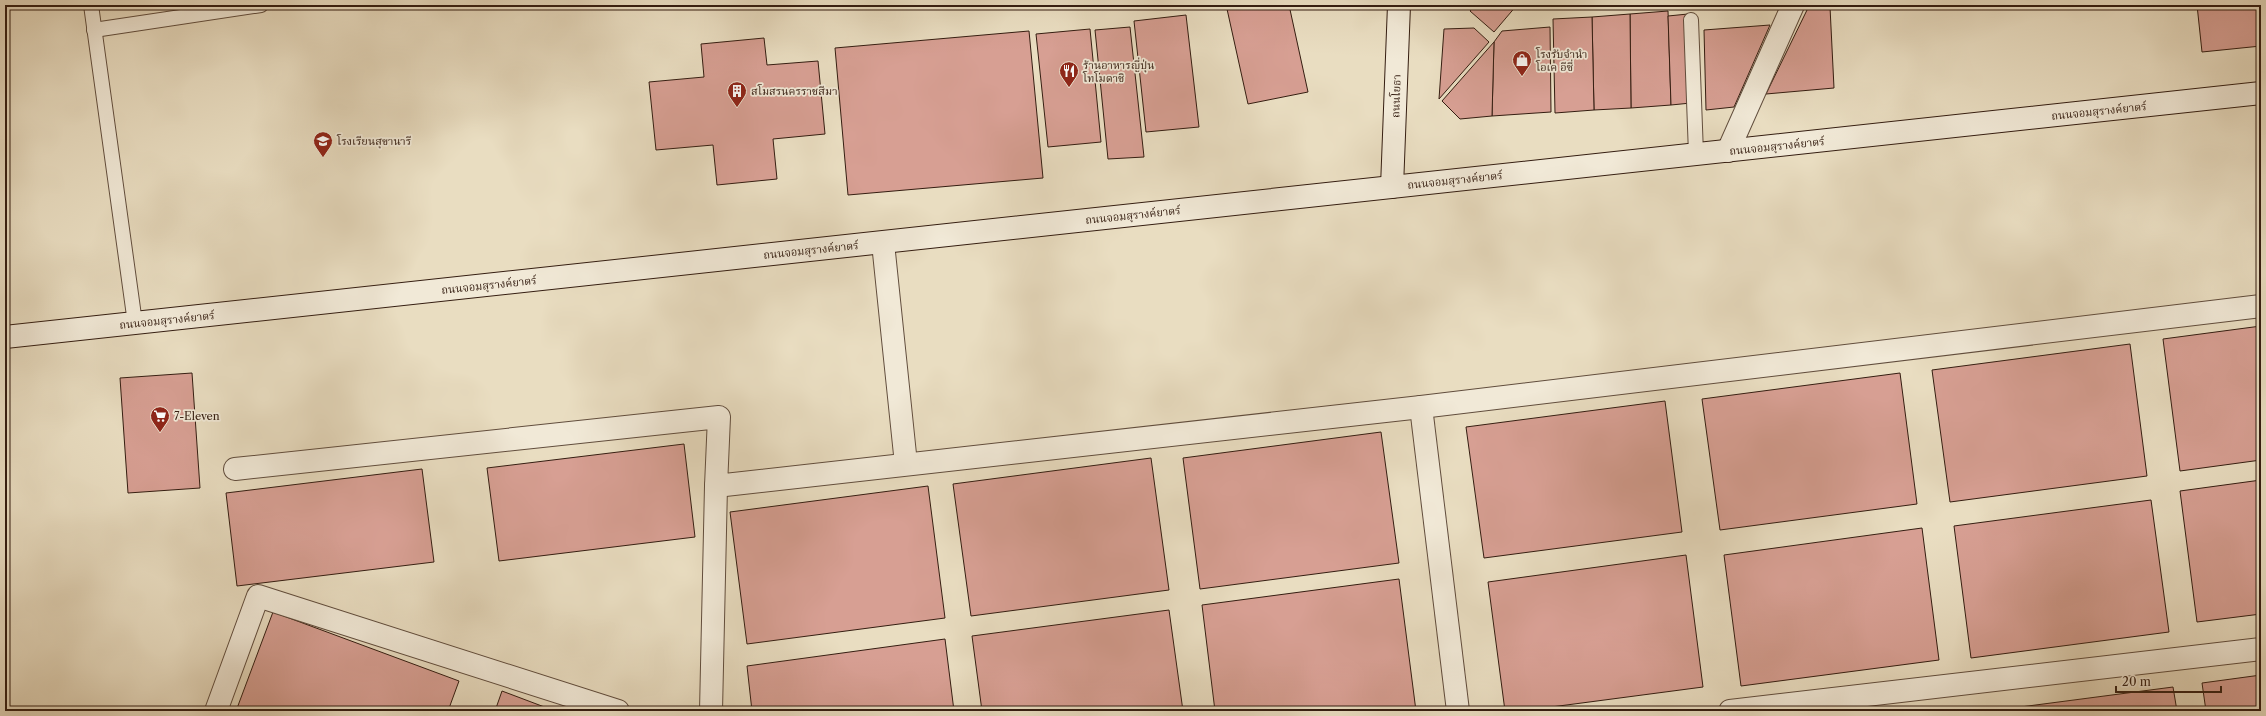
<svg xmlns="http://www.w3.org/2000/svg" width="2266" height="716" viewBox="0 0 2266 716" font-family="'Libre Caslon Text','Noto Serif Thai',serif">
	<rect width="100%" height="100%" fill="#e9ddc1"/>
	<filter id="stains"><feTurbulence type="fractalNoise" baseFrequency=".005" numOctaves="4"/><feColorMatrix values="0 0 0 0 .2 0 0 0 0 .09 0 0 0 0 .02 0 0 0 .5 -.17"/></filter>
	<radialGradient id="worn" r=".72"><stop offset=".6" stop-color="#630" stop-opacity="0"/><stop offset="1" stop-color="#630" stop-opacity=".3"/></radialGradient>
	<g fill="#d79f93" stroke="#341d11">
		<path d="M1245 5H1289L1308 92 1248 104 1227 9Z"/>
		<path d="M1475 5H1517L1494 32 1470 11Z"/>
		<path d="M2197 5H2261V46L2202 52Z"/>
		<path d="M1830 7 1834 88 1766 94 1808 8Z"/>
		<path d="M1668 11 1671 105 1631 108 1630 14Z"/>
		<path d="M1630 14 1631 108 1594 110 1592 17Z"/>
		<path d="M1688 14 1691 103 1671 105 1668 16Z"/>
		<path d="M1186 15 1199 127 1146 132 1134 21Z"/>
		<path d="M1592 17 1594 110 1555 113 1553 19Z"/>
		<path d="M1770 25 1734 107 1706 110 1704 30Z"/>
		<path d="M1130 27 1144 157 1108 159 1095 30Z"/>
		<path d="M1550 27 1551 112 1492 116 1494 42 1502 31Z"/>
		<path d="M1474 28 1489 42 1439 99 1444 29Z"/>
		<path d="M1090 29 1101 142 1048 147 1036 34Z"/>
		<path d="M1029 31 1043 178 848 195 835 48Z"/>
		<path d="M764 38 767 65 818 61 825 134 773 139 777 179 717 185 713 145 656 150 649 82 704 77 701 44Z"/>
		<path d="M1494 42 1492 116 1460 119 1442 101Z"/>
		<path d="M2261 326V460L2180 471 2163 339Z"/>
		<path d="M2130 344 2147 476 1950 502 1932 370Z"/>
		<path d="M192 373 200 488 128 493 120 378Z"/>
		<path d="M1900 373 1917 504 1720 530 1702 399Z"/>
		<path d="M1665 401 1682 532 1484 558 1466 427Z"/>
		<path d="M1381 432 1399 563 1200 589 1183 458Z"/>
		<path d="M684 444 695 537 499 561 487 468Z"/>
		<path d="M1151 458 1169 590 971 616 953 484Z"/>
		<path d="M422 469 434 562 237 586 226 493Z"/>
		<path d="M2261 480V614L2197 622 2180 491Z"/>
		<path d="M928 486 945 618 747 644 730 512Z"/>
		<path d="M2151 500 2169 632 1971 658 1954 526Z"/>
		<path d="M1922 528 1939 660 1741 686 1724 555Z"/>
		<path d="M1686 555 1703 687 1521 711H1505L1488 582Z"/>
		<path d="M1399 579 1416 711H1215L1202 605Z"/>
		<path d="M1169 610 1183 711H982L972 636Z"/>
		<path d="M273 612 459 681 448 711H236Z"/>
		<path d="M945 639 954 711H752L747 666Z"/>
		<path d="M2261 675V711H2206L2202 683Z"/>
		<path d="M2173 687 2177 711H1990Z"/>
		<path d="M502 691 555 711H495Z"/>
	</g>
	<g fill="none" stroke-linecap="round" stroke-linejoin="round">
		<defs>
			<g id="lane">
				<path d="M91 5 135 323"/>
				<path d="M1691 20 1696 154"/>
				<path d="M94 30 261 5"/>
			</g>
			<g id="street">
				<path d="M1728 151 1793 5"/>
				<path d="M883 243 906 464"/>
				<path d="M1421 407 1458 711"/>
				<path d="M235 469 719 417 716 486 1421 407 2261 306"/>
				<path d="M216 711 258 596 618 711"/>
				<path d="M711 711 716 486"/>
				<path d="M1730 711 2261 649"/>
			</g>
			<g id="secondary">
				<path d="M1392 187 1399 5"/>
				<path d="M5 337 2261 93"/>
			</g>
		</defs>
		<use href="#lane" stroke="#614d3d" stroke-width="16"/>
		<use href="#street" stroke="#614d3d" stroke-width="24"/>
		<use href="#secondary" stroke="#341d11" stroke-width="24"/>
		<use href="#lane" stroke="#f1e9d7" stroke-width="14"/>
		<use href="#street" stroke="#f1e9d7" stroke-width="22"/>
		<use href="#secondary" stroke="#f1e9d7" stroke-width="22"/>
	</g>
	<defs>
		<symbol id="shop-pin" viewBox="-11 -11 22 30"><path d="M0 17L-7.5 6A9.5 9.5 0 1 1 7.5 6Z" fill="#8f2418" stroke="#f1e9d7"/><path d="M-5-2.5h2.3a2.7 3.5 0 0 1 5.4 0H5L5.5 6h-11ZM-1.5-2.5h3a1.5 2.3 0 0 0-3 0Z" fill="#fff"/></symbol>
		<symbol id="restaurant-pin" viewBox="-11 -11 22 30"><path d="M0 17L-7.5 6A9.5 9.5 0 1 1 7.5 6Z" fill="#8f2418" stroke="#f1e9d7"/><path d="M-5-6h1v4h1v-4h1v4h1v-4h1v5L-1.5 .5V6h-2V.5L-5-1ZM5-6V6H3V1.5H1.5Q1.5-4 5-6Z" fill="#fff"/></symbol>
		<symbol id="building-pin" viewBox="-11 -11 22 30"><path d="M0 17L-7.5 6A9.5 9.5 0 1 1 7.5 6Z" fill="#8f2418" stroke="#f1e9d7"/><path d="M-4-6H4V6H1V3H-1V6H-4ZM-2.5-4.3h1.7v1.8h-1.7ZM.8-4.3h1.7v1.8H.8ZM-2.5-1h1.7V.8h-1.7ZM.8-1h1.7V.8H.8Z" fill="#fff"/></symbol>
		<symbol id="school-pin" viewBox="-11 -11 22 30"><path d="M0 17L-7.5 6A9.5 9.5 0 1 1 7.5 6Z" fill="#8f2418" stroke="#f1e9d7"/><path d="M0-5L7-2L0 1L-7-2ZM-4 1L0 2.5L4 1V4Q0 6-4 4Z" fill="#fff"/></symbol>
		<symbol id="supermarket-pin" viewBox="-11 -11 22 30"><path d="M0 17L-7.5 6A9.5 9.5 0 1 1 7.5 6Z" fill="#8f2418" stroke="#f1e9d7"/><path d="M-6-5.5h2.5l.6 2H6L4.5 2H-2.5L-4.4-4H-6ZM-1.5 3.2a1.3 1.3 0 1 0 .1 0ZM3 3.2a1.3 1.3 0 1 0 .1 0Z" fill="#fff"/></symbol>
	</defs>
	<g fill-rule="evenodd">
		<use href="#shop-pin" x="1511" y="49" width="22" height="30"/>
		<use href="#restaurant-pin" x="1058" y="60" width="22" height="30"/>
		<use href="#building-pin" x="726" y="80" width="22" height="30"/>
		<use href="#school-pin" x="312" y="130" width="22" height="30"/>
		<use href="#supermarket-pin" x="149" y="405" width="22" height="30"/>
	</g>
	<g text-anchor="middle" dominant-baseline="central" stroke-width="3.5" stroke-linejoin="round" paint-order="stroke">
		<g font-size="11" fill="#341d11" stroke="#f1e9d7" text-anchor="start">
			<text x="1536" y="54">โรงรับจำนำ<tspan x="1536" dy="13">โอเค อีซี่</tspan></text>
			<text x="1083" y="65">ร้านอาหารญี่ปุ่น<tspan x="1083" dy="13">โทโมดาชิ</tspan></text>
			<text x="751" y="91">สโมสรนครราชสีมา</text>
			<text x="337" y="141">โรงเรียนสุขานารี</text>
			<text x="174" y="416">7-Eleven</text>
		</g>
		<g font-size="11" fill="#341d11" stroke="#f1e9d7">
			<text transform="translate(1396 96) rotate(-88)">ถนนโยธา</text>
			<text transform="translate(2099 111) rotate(-6)">ถนนจอมสุรางค์ยาตร์</text>
			<text transform="translate(1777 146) rotate(-6)">ถนนจอมสุรางค์ยาตร์</text>
			<text transform="translate(1455 180) rotate(-6)">ถนนจอมสุรางค์ยาตร์</text>
			<text transform="translate(1133 215) rotate(-6)">ถนนจอมสุรางค์ยาตร์</text>
			<text transform="translate(811 250) rotate(-6)">ถนนจอมสุรางค์ยาตร์</text>
			<text transform="translate(489 285) rotate(-6)">ถนนจอมสุรางค์ยาตร์</text>
			<text transform="translate(167 320) rotate(-6)">ถนนจอมสุรางค์ยาตร์</text>
		</g>
	</g>
	<rect width="2266" height="716" fill="none" stroke="#e9ddc1" stroke-width="20"/>
	<rect x="6" y="6" width="2254" height="704" fill="none" stroke="#341d11" stroke-width="2"/>
	<rect x="10" y="10" width="2246" height="696" fill="none" stroke="#341d11"/>
	<path d="M2116 686v6h105v-6" fill="none" stroke="#341d11" stroke-width="2"/>
	<text x="2122" y="686" font-size="12" fill="#341d11" stroke="#f1e9d7" stroke-width="3" paint-order="stroke">20 m</text>
	<rect width="100%" height="100%" filter="url(#stains)"/>
	<rect width="100%" height="100%" fill="url(#worn)"/>
</svg>
